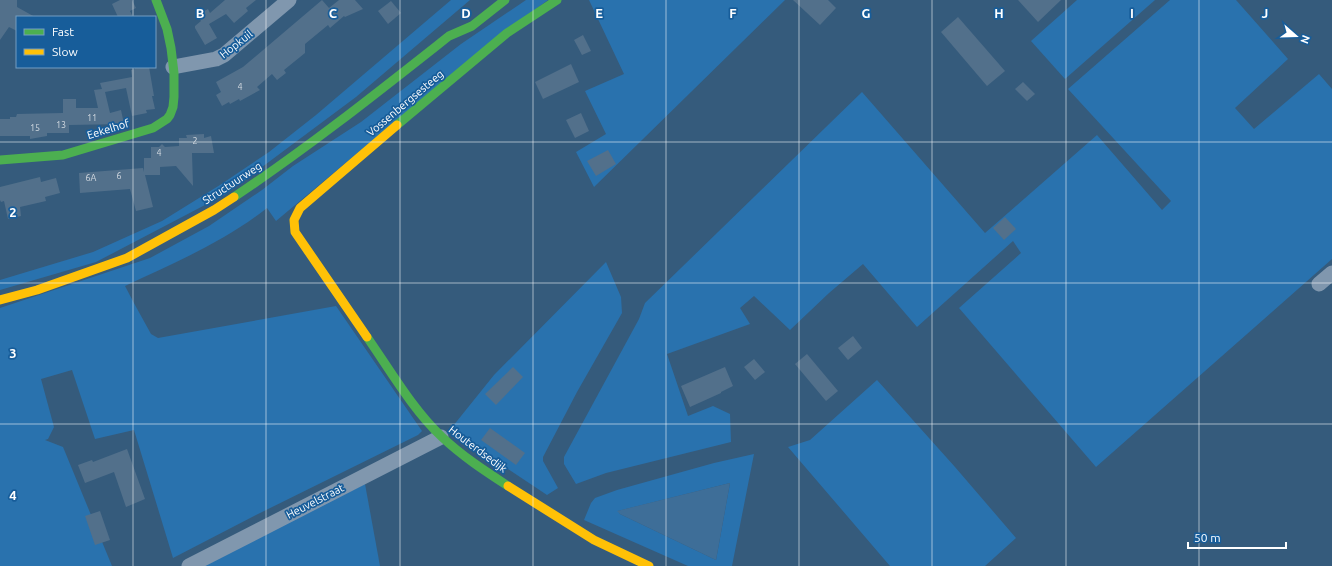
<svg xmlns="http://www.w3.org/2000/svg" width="1332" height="566" viewBox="0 0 1332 566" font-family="Ubuntu,sans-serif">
	<rect width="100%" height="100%" fill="#355b7c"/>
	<g fill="#2972ae" fill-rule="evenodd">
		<path d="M451 0H470L356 97 226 194 96 262 0 290V280L93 252 162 221 220 185 269 152 316 115Z"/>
		<path d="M526 0H548L489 43 276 221 267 208C224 242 174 263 125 286L135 305 151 334 158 338 336 306 422 431 418 435 256 515 173 558 134 430 95 439 72 370 41 379 54 427 48 439 45 440 63 447 112 566H0V308L150 258 209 226 262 190 293 166 361 122 461 44Z"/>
		<path d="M589 0H785L594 187 576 152 606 134 585 91 624 74Z"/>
		<path d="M1077 0H1155L1065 79 1031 41Z"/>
		<path d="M1170 0H1236L1288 59 1235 108 1254 129 1319 74 1332 89V259L1096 467 959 308 1021 253 1013 241 917 327 863 264 829 293 790 330 754 296 740 308 750 324 667 354 688 416 713 406 730 414 731 442 606 473 576 484 564 464V457L639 319 645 303 862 92 985 233 1097 135 1162 210 1171 201 1068 89Z"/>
		<path d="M606 262 621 297 622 313 577 392 543 457V461L558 488 547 495 469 443 449 431 494 375Z"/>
		<path d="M877 380 955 467 1016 538 985 566H890L788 447 810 440Z"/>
		<path d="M754 454 732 566H688L584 520 591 503 595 498 617 490 714 463ZM730 483 716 560 620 514 618 511Z"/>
		<path d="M365 484 380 566H201Z"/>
	</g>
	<path fill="#3e6e98" d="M730 483 716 560 620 514 617 511Z"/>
	<g fill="#52708b">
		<path d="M0 0H17V7L35 17H17V31L9 27 0 40Z"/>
		<path d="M120 0H132L136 8 130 11 133 17H118L112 4Z"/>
		<path d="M225 0H256L246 8 248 11 234 23 226 14 209 24 217 38 205 45 195 28V26L201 21 197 15 208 9 210 13Z"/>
		<path d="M322 0 329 8 339 0H355L363 9 345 17 344 16 330 28 328 25 305 44V53L284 70 286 73 277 80 272 74 257 87 260 90 240 101 239 99 230 104 229 102 222 106 216 95 221 92 216 82 243 67Z"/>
		<path d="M793 0H828L836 8 820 25Z"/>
		<path d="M1018 0H1061L1038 22Z"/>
		<path d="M391 1 401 13 388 24 378 11Z"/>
		<path d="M958 17 1005 71 987 86 941 32Z"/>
		<path d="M583 35 591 51 582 55 574 40Z"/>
		<path d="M571 64 579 82 543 99 535 82Z"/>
		<path d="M134 67H149L154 96H152L155 109 146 110 147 113 132 116 126 88 105 92 110 113 121 110 124 124 69 125V133H47V136L30 139V136H0V119H10V117H16L17 114 63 113V99H76V108H98L94 90 102 89 100 83 132 77 131 70 135 69Z"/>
		<path d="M1023 82 1035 94 1027 101 1015 89Z"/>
		<path d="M581 113 589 131 575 138 566 120Z"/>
		<path d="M204 134V138L211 136 214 153H192L193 186 176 166 160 167V175H145L153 207 136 211 130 189 80 193 79 173 143 168 144 172V158H151V147H159L162 144 165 147 179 146V138H187L186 135Z"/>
		<path d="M608 150 616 164 596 176 587 161Z"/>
		<path d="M40 177 41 182 56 178 60 193 45 197 46 201 20 207 21 216 8 219 4 201 1 202 0 200V187Z"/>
		<path d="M1005 217 1016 229 1004 240 993 228Z"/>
		<path d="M853 336 862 348 848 360 838 348Z"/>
		<path d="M807 354 838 391 826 401 795 364Z"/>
		<path d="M754 359 765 372 755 380 744 367Z"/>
		<path d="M513 367 523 377 496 405 485 394Z"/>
		<path d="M725 367 733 386 721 392V393L690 407 681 386Z"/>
		<path d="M490 428 525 453 516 465 481 440Z"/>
		<path d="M127 449 145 499 126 507 114 472 85 483 78 465 92 460 93 462Z"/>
		<path d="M100 511 110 540 95 545 85 516Z"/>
	</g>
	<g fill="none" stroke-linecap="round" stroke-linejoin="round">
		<g stroke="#8097ae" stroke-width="15">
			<path d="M173 67 216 59 224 55 289 0"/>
			<path d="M1319 284 1332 273"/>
			<path d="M189 566 441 437"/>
		</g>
		<g stroke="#4caf50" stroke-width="9">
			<path d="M397 125 507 33 557 0"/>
			<path d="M0 160 63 155 153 128 167 119 170 115 173 107 174 97V73L171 48 167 29 156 0"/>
			<path d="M234 197C309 147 378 92 449 36L472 26 505 0"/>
			<path d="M367 337C390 370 413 410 442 437 462 456 485 471 508 486"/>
		</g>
		<g stroke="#ffc107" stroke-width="9">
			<path d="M0 300 37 290 127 258 214 210 234 197"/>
			<path d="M367 337 295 232 294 220 300 208 397 125"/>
			<path d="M508 486 594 540 649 566"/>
		</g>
	</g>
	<path fill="none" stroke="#fff" stroke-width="1" stroke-opacity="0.55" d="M133 0V17M266 0V566M400 0V566M533 0V566M666 0V566M799 0V566M932 0V566M1066 0V566M1199 0V566M133 67V566M0 142H1332M0 283H1332M0 424H1332"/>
	<g text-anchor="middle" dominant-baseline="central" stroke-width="3.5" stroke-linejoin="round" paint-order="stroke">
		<g font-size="9" fill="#d4dbe2">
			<text x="240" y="87">4</text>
			<text x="92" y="118">11</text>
			<text x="61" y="125">13</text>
			<text x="35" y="128">15</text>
			<text x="195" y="141">2</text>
			<text x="159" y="153">4</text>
			<text x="119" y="176">6</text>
			<text x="91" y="178">6A</text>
		</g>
		<g font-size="11" fill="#fff" stroke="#175d9a">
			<text transform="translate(236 44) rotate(-38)">Hopkuil</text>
			<text transform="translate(405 103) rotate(-40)">Vossenbergsesteeg</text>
			<text transform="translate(108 129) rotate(-17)">Eekelhof</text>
			<text transform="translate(232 183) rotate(-33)">Structuurweg</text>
			<text transform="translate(478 449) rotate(37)">Houterdsedijk</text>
			<text transform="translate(315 501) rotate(-27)">Heuvelstraat</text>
		</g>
	</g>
	<g font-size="13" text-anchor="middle" font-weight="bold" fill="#fff" stroke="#175d9a" stroke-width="3.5" stroke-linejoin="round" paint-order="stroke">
		<text x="200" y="18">B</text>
		<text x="333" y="18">C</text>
		<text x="466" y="18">D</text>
		<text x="599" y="18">E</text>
		<text x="733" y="18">F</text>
		<text x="866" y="18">G</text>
		<text x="999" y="18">H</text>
		<text x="1132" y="18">I</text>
		<text x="1265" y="18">J</text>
		<text x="13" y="217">2</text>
		<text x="13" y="358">3</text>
		<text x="13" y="500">4</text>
	</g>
	<rect x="16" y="16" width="140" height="52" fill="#175d9a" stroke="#749ec2"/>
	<rect x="24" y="29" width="20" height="6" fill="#4caf50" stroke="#749ec2"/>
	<text x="52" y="36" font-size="12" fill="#ffffff">Fast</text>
	<rect x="24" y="49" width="20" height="6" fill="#ffc107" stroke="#749ec2"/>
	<text x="52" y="56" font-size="12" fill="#ffffff">Slow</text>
	<g transform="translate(1296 36) rotate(110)" stroke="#175d9a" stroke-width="3" paint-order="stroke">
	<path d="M0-3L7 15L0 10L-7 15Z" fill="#ffffff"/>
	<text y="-6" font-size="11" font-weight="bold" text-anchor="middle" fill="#ffffff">N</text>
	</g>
	<path d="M1188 542v6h98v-6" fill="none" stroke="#ffffff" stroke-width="2"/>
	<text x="1194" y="542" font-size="12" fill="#ffffff" stroke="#175d9a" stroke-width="3" paint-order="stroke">50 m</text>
</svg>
